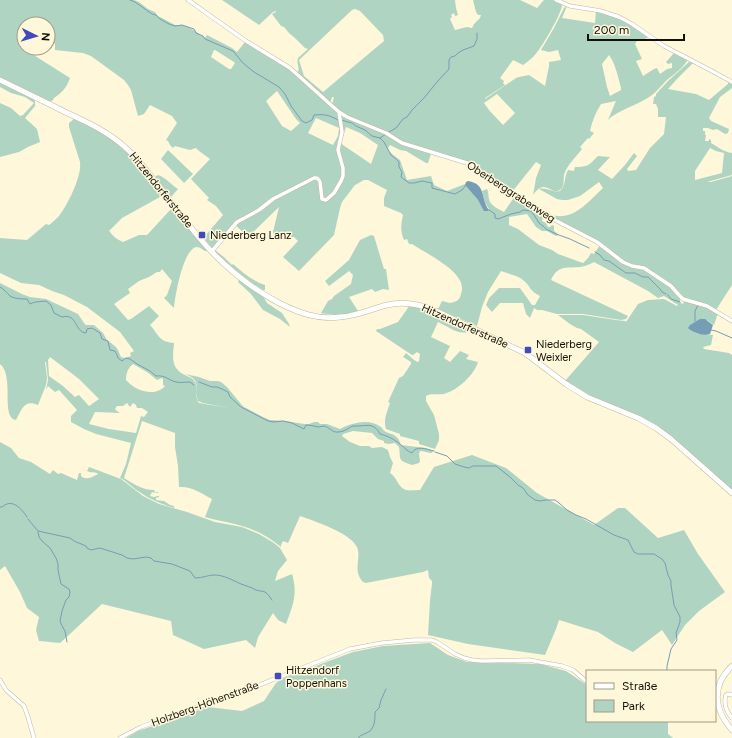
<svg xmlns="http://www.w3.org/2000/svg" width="732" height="738" viewBox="0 0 732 738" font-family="Figtree,sans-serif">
	<rect width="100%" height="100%" fill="#fff7da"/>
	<g fill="#b0d4c2" fill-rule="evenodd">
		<path d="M0 0H134L139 2 148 9 155 12 158 16 162 18 175 25H182L188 27 195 31 205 38 207 35 232 48 237 52 245 42 283 63 333 108 337 113 340 124V134L337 145 342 164V175L336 187 329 197 323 199 321 182 313 177 234 223 212 248 198 231 199 230 205 236 223 215 216 206 207 200 209 198 191 179 210 159 199 151 196 148 190 150 175 146 173 148 170 145 168 141 166 140 177 123 172 116 150 105 144 114 138 116 131 90 128 85 124 80 91 56 83 53 55 50V44L53 42H50L48 44V24H24V48H37L32 54 70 78C67 87 62 93 54 98L53 100 50 102 0 78ZM214 50H215L234 62 235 63 231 69H229L211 57ZM277 91 296 119 300 123 291 131 282 126 266 101ZM316 118 339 128 338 136 333 145 308 133Z"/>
		<path d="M222 0H455L456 8 458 15 455 16 454 13 451 15 452 17 450 19 455 30 467 27 472 28 474 24 480 18 481 15H478L476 12 473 0H520L537 8 544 0H553L562 5C562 13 540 51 533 57 530 60 527 62 523 65L513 60 500 78 504 81 503 83 505 85 485 98V99L516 78 519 77 529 75 545 86 549 66V62L561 60 558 50 549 52 541 50 554 28 564 8 567 6 562 18 595 23 596 11 624 20 646 36 648 38 637 41 635 44 642 59 636 61 643 76 654 69 657 68 660 74 667 69 672 68V63L668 64 666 62 674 53 687 60V61C682 69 674 74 667 80 660 87 655 94 646 99 636 105 615 112 608 120L616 101 601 104C596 112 592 121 590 131L594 133 589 139 588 138 580 147 582 149C576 157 567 165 564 175 563 180 565 187 560 190 550 196 546 177 533 195L536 178 541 165 536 162 512 192 470 163 409 144 347 116 332 105 334 97H332L330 103 297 72H298C300 67 296 63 298 58L308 49 305 48 296 39 289 33 284 27 281 26 272 14 276 12V11L273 12 259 25ZM355 9 360 11 383 35 384 41 323 92 304 76 299 60 352 10ZM609 55C616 65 618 77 621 88V90L610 96 607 87 602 64ZM497 94 515 113 503 125 489 110 484 103Z"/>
		<path d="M689 62 693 63 677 79 668 89 696 94 709 100 728 84 729 81 732 83V88L720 97 709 118 711 121 729 129 728 133 725 134 717 129 713 130 708 128H703V131H705V135H706L705 141H709V139L711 140V143C718 147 724 152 732 153V175L707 182H711L732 176V285L716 310 683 298 651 271 632 266 624 262 600 243 561 223 530 204V203C536 207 542 212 549 214 572 223 588 202 603 188L599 182 580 196 568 200H562L557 199 539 189C547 187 553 193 560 191 566 186 564 177 568 170L574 171 575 167C588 167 589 165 598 156L610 157 598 170 612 179 625 165 634 153 637 156 627 169 628 171 636 170 650 148 664 134 666 117H658V109L656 104H653L654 97 656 96V94L668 81ZM710 148 716 151 724 153 722 173 695 180V171Z"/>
		<path d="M0 82 31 97 35 101V106L25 118 37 129 40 142 28 147 19 152 0 157V103L11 108 20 116 23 115 34 103 25 97 11 93 0 87Z"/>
		<path d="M343 116 386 133 396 140 431 152 430 157 428 163H426L406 151 400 150 390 145 388 148 389 151 392 154 400 160 407 180 431 176 434 185 447 191 465 184V185L478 200 484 210 489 209 485 203 482 191 487 189C489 193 488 195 489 199 490 205 498 209 504 212L515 196 548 219 544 218 542 220V221L546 223 548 227H550L552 225 554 226V231L558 234 557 236 554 235 547 231H542L536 227 527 214 509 217V225L518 229 539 245 552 250 558 254 583 263 588 258 591 253 594 254 600 245 617 259 643 269 669 285 680 297V302L682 304 686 301 701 304 718 313 714 325 707 320 695 333 713 335 711 345 703 347 704 349 729 353 732 355V491L672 438 600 402 565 381 599 342 581 329 577 328 570 324 558 315H583L616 320 625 321 626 322 638 304 648 300 664 299 677 306 678 305 664 296 658 298 648 291 594 262C592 263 588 265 585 266 571 270 559 262 551 280L628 316 626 319 621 320 583 314H557L542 310H537L534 308 530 318 526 314 523 303H500L492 312 486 305 489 298 499 288H520L532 305H535L540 296C529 291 531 286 523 280 517 275 508 274 501 271L488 292 482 307 477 326 438 309 442 301 450 303C456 302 460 300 461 294 463 289 462 283 459 279 452 266 424 252 412 244H409L407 239 404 240C400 231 401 224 403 215L401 213 384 206V198L387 190 368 180H364L355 185 342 202 340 208 334 235 299 271 283 257 298 241 294 237 275 238 273 232 279 207 245 240 242 237V231L235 225 274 200 314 179 318 180 320 196 327 201 344 176 339 151 341 138V119ZM346 127 360 133 378 145 371 164 343 145 341 143Z"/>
		<path d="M75 118 104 133 131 155 162 193 161 195 162 196 160 197 122 218 110 230H109C111 235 118 240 123 242L139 235H147L171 209 173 210H175L208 251H205C203 250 200 247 197 247 183 248 175 297 174 308L164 298 167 295 172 281 162 269 160 272H157L149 277 139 281 128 289 130 293 114 304 128 320 131 319 149 306 159 316 150 325C159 335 159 342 174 343 173 356 170 368 185 375 189 377 193 378 195 382 198 389 194 397 199 403L229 408 203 403 198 401C193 387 203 381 185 374L199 377 210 381H217L221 382 227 387 241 404 244 407 263 417 270 420 286 421 304 424H309L314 422H318L320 424H327L340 429C352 423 369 418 381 427 383 429 384 431 386 432 386 432 391 434 392 434 398 437 399 439 401 445L426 448 433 451 432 453C428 453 424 451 420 451L419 454 420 461 419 463 412 465C397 460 401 460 399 447L395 443 389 444 384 443V441L378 439 372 433 353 431 343 434 342 436 350 442 360 446H369L372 448 382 447 388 450 390 457 393 463 390 473C397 477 398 488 406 490 410 491 416 490 420 490L434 467 472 455 506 468 537 493 594 525 618 508H625L658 538 684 530 698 554 725 592 699 611 685 625 672 645 662 630 633 652 615 643 598 632 559 620 556 629 545 655 468 644 428 635 430 600 432 584V581L429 578 428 570 423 572 366 583 363 582C353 571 360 562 358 550 355 534 314 521 300 516L289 541 288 543 283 541 281 545V547C269 537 256 530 242 526 230 522 217 521 205 517L212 499C201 493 191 486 179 487L178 466 175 447V433L142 421 124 478C134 484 142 490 154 490L155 492H158V493L152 492 150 496 154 497 158 496H159V497L156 498V500L164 501 170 505 174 506V508C161 504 149 499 138 491 132 487 127 481 120 478L126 464 131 443 96 434 84 429 71 422V416L77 410 59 390 55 392 48 386 46 390 48 380 46 362H45L47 378 46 385 38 405C24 399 22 409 16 420 0 418 15 376 0 364V283L22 294 30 297 46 299 78 314 84 323 86 325H94L103 333 107 340 116 347 118 350 121 357 125 358 131 356 130 353 134 351 120 332 87 307 64 295 52 291 39 285 21 283 0 273V238L27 240 46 224 49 225C53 222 56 219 59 216 68 204 82 176 80 162L69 127V123ZM50 357 79 379 99 399 89 406 79 395 75 397 63 386 49 376 48 360ZM133 364 147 372 157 380 162 378 163 379V385L165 386C155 398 134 390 126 380 126 373 128 368 133 364ZM127 403 130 407 133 403 136 405 137 408H142L148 412 144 417 141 416 136 433 109 429 89 424 95 412 120 413 117 411 115 409 117 406H123Z"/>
		<path d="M168 150 193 174 184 183 161 159Z"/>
		<path d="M158 175C167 178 171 185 178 189L171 197 155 177Z"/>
		<path d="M371 235 374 236 384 269H386L389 290 383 289 375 292 372 289 349 297 358 311C344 315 335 316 321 313L328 301 332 299 334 296 351 284 353 275 349 271 329 286 325 281 349 260 360 240Z"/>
		<path d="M215 250 225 258 232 265 233 264C242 272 254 282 265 285V290H263C245 279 230 266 215 251Z"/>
		<path d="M239 280 243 282 263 296 267 303 282 313 289 324 290 327 280 319 263 310 251 294 238 282Z"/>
		<path d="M410 305 423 307 469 329 468 332C458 335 447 326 438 322L431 337 450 346 444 358 450 362 460 351 469 355 466 359 478 362C474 375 458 390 444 394 438 395 431 393 426 396V401L434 415 439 434V440L435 449 419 444V441L400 436V434L386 429C383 420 387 412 390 403L388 402 399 378 403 376 411 364V362L403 357 406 353C410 356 414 361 418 362L419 361 420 354 417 352 413 355H412L376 331 377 329H380L398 322Z"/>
		<path d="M0 442 11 448 19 458 31 462 50 474 53 470 58 474 61 473 77 480 79 473H81V476C86 481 92 477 98 474L97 473C94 472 91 473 87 471L89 467 121 479 143 496 159 504 187 512 215 522 242 527 259 534 274 543 280 548 287 560 278 571 275 581 292 574C298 594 293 605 286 624L278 620 273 613 258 637 255 648 246 640 204 649 173 635 171 621 102 604 71 633 60 643 39 641 36 630 39 617 27 608 20 592 5 566 0 570Z"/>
		<path d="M430 643 448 655 467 662 540 664 566 671 587 685V721H668V734L673 738H126L138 731 208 707 242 711 264 701 276 683 281 679 353 652 383 646Z"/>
	</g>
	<g fill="#759db5">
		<path d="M468 181C487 184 480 199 489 210L488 211H484L478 200 465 185 466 182Z"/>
		<path d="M700 319H705L713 325 710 334C702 336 694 333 688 328L690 325Z"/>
	</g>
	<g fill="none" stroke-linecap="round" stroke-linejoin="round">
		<g stroke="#759db5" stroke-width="1">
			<path d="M130 0 135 2 152 14 156 15 160 19 169 24 175 26 182 25 194 29 196 33 203 36 205 39 233 51 243 63 254 72 279 87 285 94 291 106 302 121 306 123 312 120 314 115C325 114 329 115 338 120"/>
			<path d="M341 120 352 123 356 126 365 130 372 136 380 138 384 142 391 155 396 159 399 162V167L402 172 401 177 409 183H414L422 181 432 183V188L455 194 462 190 466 185"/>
			<path d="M389 132 396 128 403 119 407 117 412 110 424 98 437 82 449 69V60L451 57 455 56 458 53 463 50 474 46 477 39V33"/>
			<path d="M380 138 386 134"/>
			<path d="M489 210 495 214V218L498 219 511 214 520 212 523 210 531 211 534 215 539 223 543 226 546 229 556 234 570 239 589 248"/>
			<path d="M595 252 600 255 604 260 609 261 626 273H635L643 277H648L660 289 662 292 666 294"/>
			<path d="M0 287C4 289 7 293 10 296 15 299 22 299 27 299L30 304C36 301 40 302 46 301L51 305 54 313 62 317C78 313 74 332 86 333L87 329 92 328 100 333 102 339 108 341 110 350 115 351 117 355 118 358 122 361 126 358 130 359 137 364 150 371 156 376C166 375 168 380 176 382 180 383 186 382 190 382L194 385"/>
			<path d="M668 295 671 299 680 302"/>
			<path d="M695 321V311L698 305"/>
			<path d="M711 330 716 331 732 338"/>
			<path d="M199 382 212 387H217L222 389 228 392 230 397 241 407 268 421 274 422 283 421 292 423 304 429 306 425C310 425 314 426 318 427 320 427 322 426 324 426 329 427 333 433 338 432 344 432 348 428 353 426 355 426 357 426 359 426 369 425 375 424 380 434 388 436 394 439 401 445 405 448 407 451 412 453 416 445 426 449 434 451"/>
			<path d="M435 452 447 456 455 464 464 467 469 468 473 466H496L510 477 518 485 523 488 528 495 535 500 540 501 546 500H555L559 503 567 510 576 515 586 519 614 535 628 540 634 552 638 554H654L662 559 665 563 668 575 671 581V585L674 605 680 617V622L676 633 677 640 671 649 667 666V671"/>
			<path d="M0 507H2C12 498 21 508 27 517"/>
			<path d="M28 519 38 531 70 538 74 541 86 546 87 548 91 550 100 548 122 555 127 558 133 559 146 557 151 558 154 561 172 564 190 571 195 578C203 578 208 575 214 575 224 575 232 580 241 584 246 586 251 587 256 590 259 591 263 591 265 592 268 594 270 597 272 600"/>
			<path d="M38 532 39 537 42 541 50 548 56 558 58 564V570L61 584 69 589 70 592 69 597 66 600 62 611 60 621 62 626 65 631 67 642"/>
			<path d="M358 738C361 734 366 734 370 731 375 726 375 719 375 712L379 708 381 700 386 689"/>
		</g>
		<defs>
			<g id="minor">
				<path d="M188 0 246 41 290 68 331 105 339 112 347 117 386 133 402 143 470 164 505 189 549 217 597 242 623 262 632 266 644 268 671 286 679 295 683 299 707 306 732 321"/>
				<path d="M556 0 570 6 601 11 619 17 632 24 664 46 710 70 732 82"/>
				<path d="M212 251 237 222 259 210 273 199 314 178H317L319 180 320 182 322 199 326 200 334 193 341 181 343 176V168L338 150 342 132 339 112"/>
				<path d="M0 680 6 690 24 706 28 717 34 738"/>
				<path d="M732 695 728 694 726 695C723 704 726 711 732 718"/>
				<path d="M120 738 141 727 168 717 239 693 350 649 382 643 414 640H432L437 642 455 654 464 658 472 660 482 661 529 660 562 666 573 670 587 682"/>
			</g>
			<g id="secondary">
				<path d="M0 80C22 91 44 101 65 112 87 122 109 132 127 149 138 159 146 170 155 181 169 199 182 216 196 234 219 262 247 286 279 303 299 313 318 320 340 317 357 316 371 309 387 305 403 301 419 304 434 310L525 353 566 384 587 397 638 418 656 428 671 439 732 493"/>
				<path d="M732 666C711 686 714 710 732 730"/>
			</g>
		</defs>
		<use href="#minor" stroke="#c1b99e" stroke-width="4.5"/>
		<use href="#secondary" stroke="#c1b99e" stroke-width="6"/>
		<use href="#minor" stroke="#fff" stroke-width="3.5"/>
		<use href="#secondary" stroke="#fff" stroke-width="5"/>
	</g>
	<g fill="#4149bd" stroke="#fff7da" stroke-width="1.5">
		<rect x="198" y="231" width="8" height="8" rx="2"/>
		<rect x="524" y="346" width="8" height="8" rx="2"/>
		<rect x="274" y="672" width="8" height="8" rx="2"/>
	</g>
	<g text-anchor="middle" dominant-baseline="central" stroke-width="3" stroke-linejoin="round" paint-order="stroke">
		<g font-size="11" fill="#131107" stroke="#fff7da">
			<text transform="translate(161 190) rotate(51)">Hitzendorferstraße</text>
			<text transform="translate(511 192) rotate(33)">Oberberggrabenweg</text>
			<text transform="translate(465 326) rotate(24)">Hitzendorferstraße</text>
			<text transform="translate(205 704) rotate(-20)">Holzberg-Höhenstraße</text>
		</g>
		<g font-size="11" fill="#131107" stroke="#fff7da" text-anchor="start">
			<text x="210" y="235">Niederberg Lanz</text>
			<text x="536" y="344">Niederberg<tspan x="536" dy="13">Weixler</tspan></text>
			<text x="286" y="670">Hitzendorf<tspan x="286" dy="13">Poppenhans</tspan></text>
		</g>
	</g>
	<rect x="586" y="670" width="130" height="52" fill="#fff7da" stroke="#a19b86"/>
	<rect x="594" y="683" width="20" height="6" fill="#ffffff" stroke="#a19b86"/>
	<text x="622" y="690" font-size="12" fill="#131107">Straße</text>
	<rect x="594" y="700" width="20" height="12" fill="#b0d4c2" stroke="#a19b86"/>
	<text x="622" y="710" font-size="12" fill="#131107">Park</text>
	<g transform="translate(36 36) rotate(95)"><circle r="19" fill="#fff7da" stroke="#a19b86"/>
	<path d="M0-3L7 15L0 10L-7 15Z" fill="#4149bd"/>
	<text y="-6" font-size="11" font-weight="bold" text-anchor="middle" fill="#131107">N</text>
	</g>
	<path d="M588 34v6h96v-6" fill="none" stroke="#131107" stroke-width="2"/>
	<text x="594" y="34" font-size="12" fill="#131107" stroke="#fff7da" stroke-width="3" paint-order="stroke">200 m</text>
</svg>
